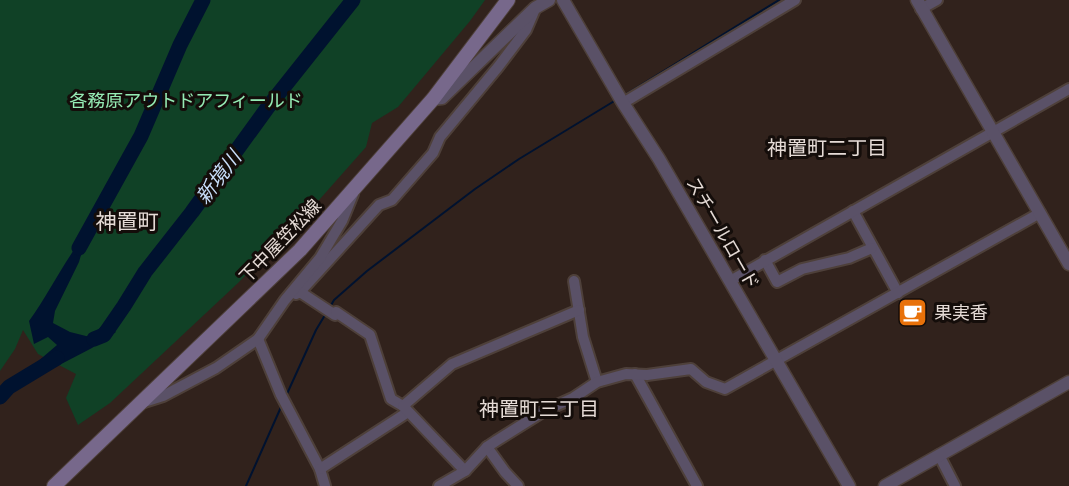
<svg xmlns="http://www.w3.org/2000/svg" width="1069" height="486" viewBox="0 0 1069 486" font-family="'IBM Plex Sans','Noto Sans JP',sans-serif">
	<rect width="100%" height="100%" fill="#31221c"/>
	<path fill="#104126" d="M0 0H485L470 21 398 107 372 123 366 147 312 208 238 283 110 403 78 425 66 398 76 374 38 354 23 330 15 349 0 371Z"/>
	<path fill="#00122f" d="M88 231 79 262 55 311 53 323 70 332 90 337 105 323 116 332 92 348 44 373 36 363 57 345 48 337 34 344 29 321C50 292 65 259 88 231Z"/>
	<g fill="none" stroke-linecap="round" stroke-linejoin="round">
		<g stroke="#00122f" stroke-width="2">
			<path d="M623 96 779 0"/>
			<path d="M330 307 334 300 367 271 475 189 519 159 616 100"/>
			<path d="M286 396 316 330 325 315"/>
			<path d="M246 486 281 407"/>
		</g>
		<g stroke="#00122f" stroke-width="15">
			<path d="M79 248 141 136 180 45 203 0"/>
			<path d="M94 339 104 335 124 306 145 272 192 212 268 107 353 0"/>
			<path d="M0 397 9 387 57 358"/>
		</g>
		<defs>
			<g id="minor">
				<path d="M921 9 937 0"/>
				<path d="M623 103 795 0"/>
				<path d="M853 211 898 293"/>
				<path d="M765 260 777 282 802 269 849 258 872 248"/>
				<path d="M574 281 583 337 597 382"/>
				<path d="M730 281 1069 89"/>
				<path d="M300 292 379 205 392 200 433 153 440 137 498 67 526 30 535 9"/>
				<path d="M296 294 300 292 335 315"/>
				<path d="M336 312 370 335 391 399 403 406"/>
				<path d="M258 339 281 395 320 469 325 486"/>
				<path d="M635 374 697 486"/>
				<path d="M141 403 163 396 216 368 258 339 285 300 320 258 342 221 353 194"/>
				<path d="M487 447 505 472 518 486"/>
				<path d="M939 455 955 486"/>
				<path d="M320 469 408 412"/>
				<path d="M465 471 403 406 452 364 579 310"/>
				<path d="M439 486 465 471 487 447 496 441 544 411 573 398 597 382 626 374 647 375 691 369 706 382 725 389 1040 213"/>
			</g>
			<g id="tertiary">
				<path d="M563 0 623 103 659 159 849 486"/>
				<path d="M917 0 1069 264"/>
				<path d="M433 99 442 98 535 8 549 0"/>
				<path d="M885 486 1069 382"/>
			</g>
			<path id="secondary" d="M54 486 300 250 433 99 508 0"/>
		</defs>
		<use href="#minor" stroke="#4e403a" stroke-width="14"/>
		<use href="#tertiary" stroke="#4e403a" stroke-width="15"/>
		<use href="#secondary" stroke="#4e403a" stroke-width="16"/>
		<use href="#minor" stroke="#5a5167" stroke-width="10"/>
		<use href="#tertiary" stroke="#5a5167" stroke-width="12"/>
		<use href="#secondary" stroke="#77688b" stroke-width="14"/>
	</g>
	<defs>
		<symbol id="cafe-square" viewBox="-11 -11 22 22"><rect x="-9" y="-9" width="18" height="18" rx="4" fill="#e8710a" stroke="#140d0a"/><path d="M-5.5-4.5H6V0H3Q3 3.5 0 3.5H-2.5Q-5.5 3.5-5.5 0ZM3-3.2v2h1.7v-2ZM-6 4.5H4V6H-6Z" fill="#fff"/></symbol>
	</defs>
	<g fill-rule="evenodd">
		<use href="#cafe-square" x="896" y="296" width="33" height="33"/>
	</g>
	<g text-anchor="middle" dominant-baseline="central" stroke-width="6" stroke-linejoin="round" paint-order="stroke">
		<g font-size="18" fill="#95ebb4" stroke="#140d0a">
			<text x="186" y="100">各務原アウトドアフィールド</text>
		</g>
		<g font-size="18" fill="#e5dbd6" stroke="#140d0a">
			<text transform="translate(723 233) rotate(60)">スチールロード</text>
			<text transform="translate(280 241) rotate(-46)">下中屋笠松線</text>
		</g>
		<g font-size="18" fill="#e5dbd6" stroke="#140d0a" text-anchor="start">
			<text x="934" y="312">果実香</text>
		</g>
		<g font-size="20" fill="#e5dbd6" stroke="#140d0a">
			<text x="827" y="147">神置町二丁目</text>
			<text x="539" y="408">神置町三丁目</text>
		</g>
		<g font-size="20" font-style="italic" fill="#c8defa" stroke="#140d0a">
			<text transform="translate(218 177) rotate(-53)">新境川</text>
		</g>
		<g font-size="21" fill="#e5dbd6" stroke="#140d0a">
			<text x="127" y="221">神置町</text>
		</g>
	</g>
</svg>
